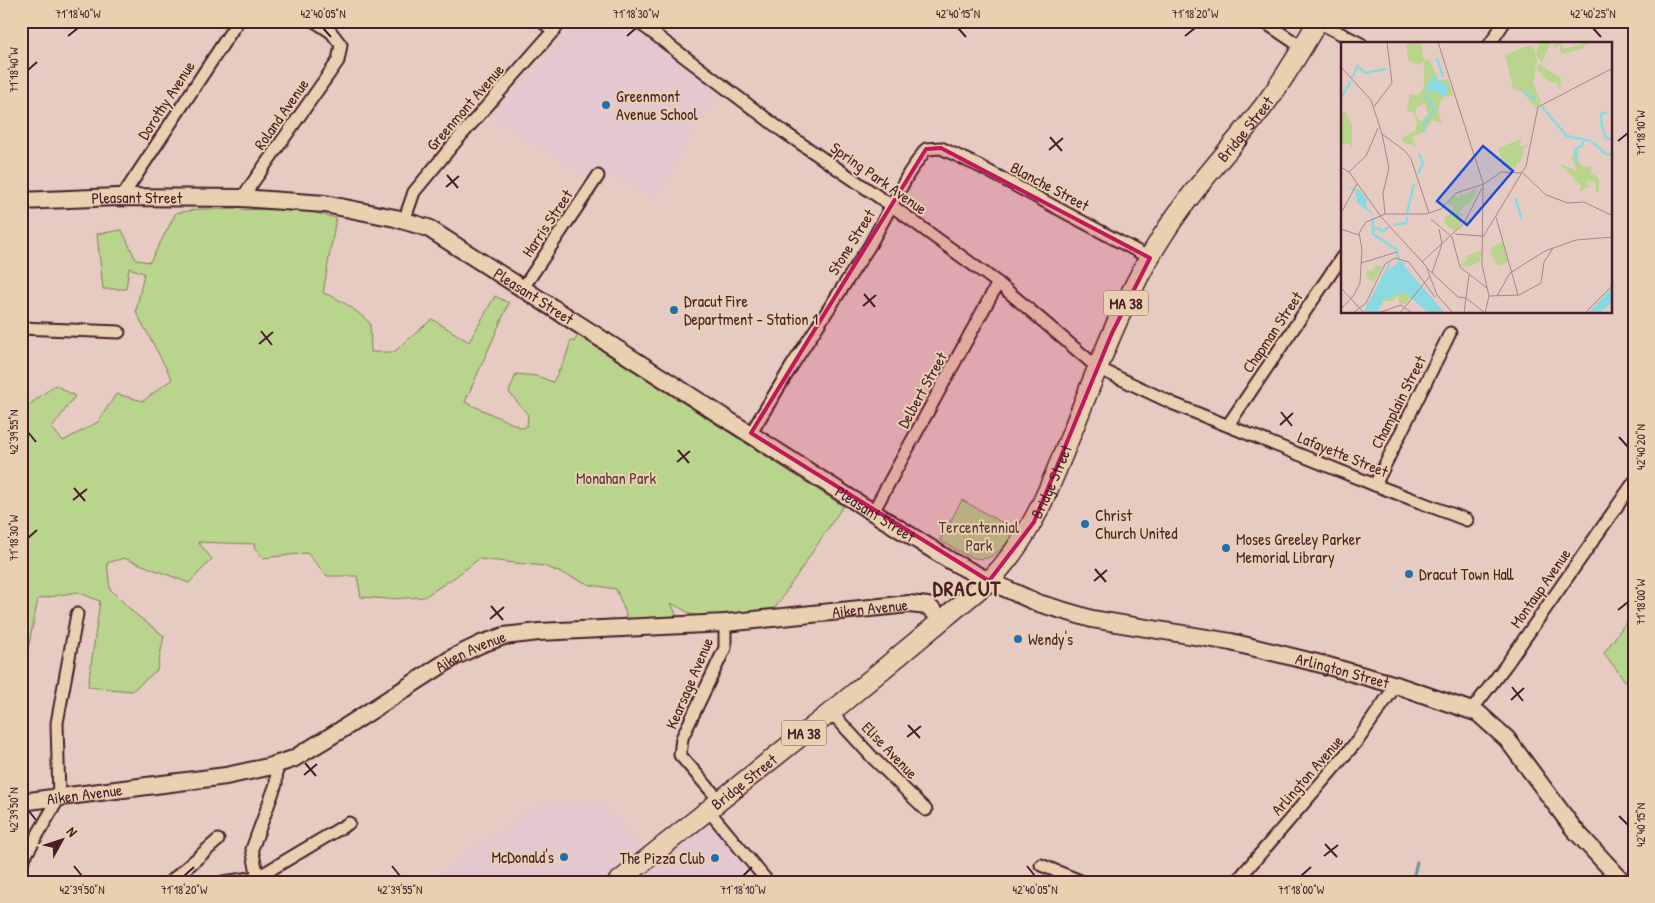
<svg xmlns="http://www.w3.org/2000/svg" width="1655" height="903" viewBox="0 0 1655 903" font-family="'Patrick Hand',sans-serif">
	<rect width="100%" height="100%" fill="#e6cbc3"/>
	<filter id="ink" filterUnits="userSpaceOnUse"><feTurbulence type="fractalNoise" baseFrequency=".02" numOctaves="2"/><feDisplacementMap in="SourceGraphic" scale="10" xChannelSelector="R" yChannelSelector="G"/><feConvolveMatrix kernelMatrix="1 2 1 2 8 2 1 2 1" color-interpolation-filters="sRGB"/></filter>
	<g filter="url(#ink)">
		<g fill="#e4c8d0">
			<path d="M577 21H622L717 91 656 200 597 167 589 179 491 118Z"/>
			<path d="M544 803 603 805 643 848 694 807 749 867 731 882H430L478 842 504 833 524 811Z"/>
		</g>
		<g fill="#b9d58d" stroke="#827a5c">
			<path d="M199 209 304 210 336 218 323 293C342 299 355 310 370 323L371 352H394L432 319 469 342 495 296 509 303 465 402 522 428 527 426 528 415 509 392 516 374 537 376 553 382 565 359 571 340 574 342 578 335 843 506 775 608 697 617 671 603 677 616 624 625 626 614 616 589 591 585 544 566 479 559 455 577 424 597 388 599 361 597 357 576H327L307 553 263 558 254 547 255 544 198 542 212 559 189 583 124 558 107 563 110 589 134 613 164 636 157 670 132 691 88 687 100 601 77 592 38 599 21 683V411L55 385 75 396 52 428 63 441 98 422 116 394 143 401 172 379 136 312 144 273 129 268 126 289H103L97 234 122 230 136 260 150 262 176 213Z"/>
			<path d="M962 500 1017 531C986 570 978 563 940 540Z"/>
			<path d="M1634 611V693L1604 653Z"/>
		</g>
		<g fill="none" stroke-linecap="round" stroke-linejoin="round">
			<path stroke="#6f8f98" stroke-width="3" d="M1412 882 1417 862"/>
			<defs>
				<g id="street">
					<path d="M541 21 554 31"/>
					<path d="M637 21 784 132 892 206 998 283 1098 368 1174 404 1375 485 1467 520"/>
					<path d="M1263 21 1303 48"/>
					<path d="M1318 22 1361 44"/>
					<path d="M1490 44 1505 21"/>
					<path d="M122 197 238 21"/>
					<path d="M242 198 338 61 341 45 331 32 314 21"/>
					<path d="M404 221 414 192 457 140 562 21"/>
					<path d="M523 288 598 176"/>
					<path d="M21 328 119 332"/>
					<path d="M1228 425 1342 257"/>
					<path d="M751 433 793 364 870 245 909 173 926 149 941 148 979 166 1150 258"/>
					<path d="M1375 485 1450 333"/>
					<path d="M873 512 998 283"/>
					<path d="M1471 711 1506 665 1634 482"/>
					<path d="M831 712 873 758 926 810"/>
					<path d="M720 801 680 755 682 738 725 648V623"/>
					<path d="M708 810 768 882"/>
					<path d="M21 863 59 798 57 723 77 614"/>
					<path d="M1041 865 1083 882"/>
					<path d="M176 877 218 840"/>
					<path d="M170 882 176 877 186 882"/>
					<path d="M223 882 258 877 252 849 276 784 277 764"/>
					<path d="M260 882 258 877 349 823"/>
					<path d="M1236 882 1358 740 1396 685"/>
				</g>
				<g id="secondary">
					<path id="s1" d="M21 201 117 197 242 198 325 204 395 218 428 228 850 498 951 561 989 581 1038 603 1092 619 1231 642 1321 664 1396 685 1478 713 1507 739 1573 828 1623 882"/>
					<path id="s2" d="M21 802 226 776 268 767 293 759 341 730 454 657 481 644 504 636 539 632 725 623 909 604 928 606 942 620"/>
				</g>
				<g id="primary">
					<path id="s3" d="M618 882 841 704 989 581C1033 536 1051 484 1074 427 1100 362 1125 294 1163 235 1192 189 1230 150 1263 107 1284 80 1301 50 1318 21"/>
				</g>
			</defs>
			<use href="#street" stroke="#4a1f2b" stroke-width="15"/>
			<use href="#secondary" stroke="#4a1f2b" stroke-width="20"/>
			<use href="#primary" stroke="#4a1f2b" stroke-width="22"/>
			<use href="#street" stroke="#e9d0b1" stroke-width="11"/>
			<use href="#secondary" stroke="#e9d0b1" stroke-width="16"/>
			<use href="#primary" stroke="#e9d0b1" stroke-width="19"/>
		</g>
	</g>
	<path fill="#c2185b" fill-opacity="0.2" stroke="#c2185b" stroke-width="4" stroke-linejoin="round" d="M941 148 1150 258 1112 333 1034 522 989 581 751 433 926 149Z"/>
	<path fill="none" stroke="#4a1f2b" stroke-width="2" d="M323 28 331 37M958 28 966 37M1593 28 1601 37M68 36 78 28M627 36 636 28M1185 36 1195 28M28 70 37 62M1050 137 1062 151M1618 141 1628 133M1049 150 1063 138M447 175 458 188M446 187 459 176M864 294 875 307M863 306 876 295M261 331 272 345M259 344 273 332M1281 412 1292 426M1280 425 1293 413M28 432 36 442M1619 437 1628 447M678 450 689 463M677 462 690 451M74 488 85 501M73 500 87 489M28 538 37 530M1095 569 1106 582M1094 581 1107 570M491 606 503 620M1618 610 1628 602M490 619 504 607M1512 687 1523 701M1511 700 1524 688M908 725 920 738M907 737 921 726M305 763 316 776M304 775 317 764M28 810 36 820M1619 816 1628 825M1325 844 1337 857M1324 856 1338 845M74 866 82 876M392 866 400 876M1027 866 1035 876M184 876 194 867M743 876 752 867M1301 876 1311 867"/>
	<g fill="#1f6fb2" stroke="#e9d0b1" stroke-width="2">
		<circle cx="606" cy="105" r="5"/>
		<circle cx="674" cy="310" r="5"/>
		<circle cx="1085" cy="524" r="5"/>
		<circle cx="1226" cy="548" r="5"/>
		<circle cx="1409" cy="574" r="5"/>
		<circle cx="1018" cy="639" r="5"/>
		<circle cx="564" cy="857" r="5"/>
		<circle cx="715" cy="858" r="5"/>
	</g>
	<g text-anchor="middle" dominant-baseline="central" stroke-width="4" stroke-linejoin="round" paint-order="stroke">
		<g fill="#e9d0b1" stroke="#7a5453" stroke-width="1">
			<rect x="1103.5" y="290.5" width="45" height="25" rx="4"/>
			<rect x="781.5" y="720.5" width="45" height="25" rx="4"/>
		</g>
		<g font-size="15" font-weight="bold" fill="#4a1f2b">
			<text x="1126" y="303">MA 38</text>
			<text x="804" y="733">MA 38</text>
		</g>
		<g font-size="16" fill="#4a1f2b" stroke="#e9d0b1" text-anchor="start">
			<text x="616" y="96">Greenmont<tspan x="616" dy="18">Avenue School</tspan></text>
			<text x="684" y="301">Dracut Fire<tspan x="684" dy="18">Department - Station 1</tspan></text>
			<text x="1095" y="515">Christ<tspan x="1095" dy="18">Church United</tspan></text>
			<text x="1236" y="539">Moses Greeley Parker<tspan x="1236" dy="18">Memorial Library</tspan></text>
			<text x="1419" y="574">Dracut Town Hall</text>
			<text x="1028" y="639">Wendy's</text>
			<text x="554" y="857" text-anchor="end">McDonald's</text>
			<text x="705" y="858" text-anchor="end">The Pizza Club</text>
		</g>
		<g font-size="16" fill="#4a1f2b" stroke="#e9d0b1">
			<text transform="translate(166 100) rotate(-57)">Dorothy Avenue</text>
			<text transform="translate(465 107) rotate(-49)">Greenmont Avenue</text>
			<text transform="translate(281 114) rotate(-55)">Roland Avenue</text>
			<text stroke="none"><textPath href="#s3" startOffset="1001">Bridge Street</textPath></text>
			<text transform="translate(879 178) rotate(35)">Spring Park Avenue</text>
			<text transform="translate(1050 186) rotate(28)">Blanche Street</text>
			<text stroke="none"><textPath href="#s1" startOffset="116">Pleasant Street</textPath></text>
			<text transform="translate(547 223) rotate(-56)">Harris Street</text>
			<text transform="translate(851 242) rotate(-58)">Stone Street</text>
			<text stroke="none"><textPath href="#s1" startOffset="536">Pleasant Street</textPath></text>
			<text transform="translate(1272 332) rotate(-56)">Chapman Street</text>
			<text transform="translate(922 390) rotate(-61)">Delbert Street</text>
			<text transform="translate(1398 402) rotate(-63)">Champlain Street</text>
			<text transform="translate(1343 454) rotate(22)">Lafayette Street</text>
			<text stroke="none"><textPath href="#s3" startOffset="596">Bridge Street</textPath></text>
			<text stroke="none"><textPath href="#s1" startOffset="941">Pleasant Street</textPath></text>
			<text transform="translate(1540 588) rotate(-55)">Montaup Avenue</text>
			<text stroke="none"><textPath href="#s2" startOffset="888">Aiken Avenue</textPath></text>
			<text stroke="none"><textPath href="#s2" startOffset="484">Aiken Avenue</textPath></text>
			<text stroke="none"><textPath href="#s1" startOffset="1439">Arlington Street</textPath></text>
			<text transform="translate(689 683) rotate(-67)">Kearsage Avenue</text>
			<text transform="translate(890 750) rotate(46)">Elise Avenue</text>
			<text transform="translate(1307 775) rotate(-49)">Arlington Avenue</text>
			<text stroke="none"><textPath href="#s3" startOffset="161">Bridge Street</textPath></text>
			<text stroke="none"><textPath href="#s2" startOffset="64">Aiken Avenue</textPath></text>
		</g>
		<g font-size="16" fill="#5b3a3a" stroke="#e9d0b1">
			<text x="616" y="478">Monahan Park</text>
			<text x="979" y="527">Tercentennial<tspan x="979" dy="18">Park</tspan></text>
		</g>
		<g font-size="21" font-weight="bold" letter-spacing="1" fill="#4a1f2b" stroke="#e9d0b1">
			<text x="967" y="588">DRACUT</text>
		</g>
	</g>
	<g transform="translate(1341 42)">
		<rect width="271" height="271" fill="#e6cbc3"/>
		<path d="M80 0 83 19 88 17 98 38 107 37 112 54 100 52 103 56 99 59 97 69 101 81 91 78 83 90 71 95 75 105 60 99 62 95 74 89 76 81 72 70 66 69 69 52 78 53 83 43V20L76 23 67 18 65 1ZM84 61 87 72 80 80 74 72 76 65ZM198 0H210L201 21 195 13ZM213 0H221L222 7 249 0 241 7 220 12 219 3 212 7ZM189 3 193 6 196 19 192 41 200 60 195 67 182 50 172 47 164 13ZM198 22 220 36 219 48 215 40 210 41 196 28ZM4 69 11 83V106L8 101 0 104V72ZM180 97 179 104 189 103 184 105 179 121 176 120 175 126 162 124 157 106ZM237 109 236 118 241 124 251 125 250 131 258 137V151L254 149 255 141 247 138 246 141 253 146 249 144 238 150 240 144 219 122 236 129 230 115ZM136 145 134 155 118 170 123 173 117 174 121 179 115 189 106 184 103 180 105 173 107 174 113 165 106 162 113 153 118 156 120 150 123 154ZM162 200 167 220 157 224 149 211 151 205ZM141 208 139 220 127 225 119 223 126 218 125 214ZM35 223 41 224 33 240 25 235 26 228 31 229ZM63 250 70 254 63 263 58 261V253L51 259H43L37 266 42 258Z" fill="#b9d58d" fill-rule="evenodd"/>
		<path d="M94 32 96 38 107 43 105 55 84 46ZM0 143 19 148 26 158 25 164 34 174 16 161 14 149 20 151ZM58 219 63 220 64 225 104 271H87L63 250 42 258 37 271H22L47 223 50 220 47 230ZM271 246V260L259 271H247Z" fill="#88d9e1"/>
		<path fill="none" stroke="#88d9e1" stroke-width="2.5" d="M96 16 102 35M11 36 17 24 24 31 45 27M183 49 195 59M0 56 10 39M201 65 226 94 250 99M266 71H261L260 74 261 85 265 96 272 98M84 90 82 84 92 69V63L85 56 88 46M251 100 265 112H272M236 122 234 107 241 104 242 99M77 132 82 121 78 112M174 156 181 177M66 171 73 142M32 176V192L55 207 58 218M52 183 65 181 66 175M31 188 38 186 41 190 47 185"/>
		<path fill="none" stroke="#a88686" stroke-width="1" d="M97 0 142 141 141 223 148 254 144 271M0 25 30 58 41 92 64 109 70 117 88 171M32 66 51 41 46 0M41 92 48 126 42 151 44 172M0 125 8 130 41 176 85 224 96 253 112 271M8 130 25 114 37 86M182 131 205 153 227 161 243 160 272 174M0 171 16 142M155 175 177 253M90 177 111 195 119 225 146 246M0 187 18 193M114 192 141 194M142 195 185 124 197 65 272 26M81 220 123 181 141 146M20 221 56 210M87 227 117 255 125 256 144 271M91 231 101 202 98 187M0 246 23 271M148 254 178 253 200 241 203 220 212 206M156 254 169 231 204 209 235 198 272 195M0 267 13 253 19 241 21 207 18 191 25 180 44 172H85L100 167 115 151 143 142 160 130 181 131M12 271 25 261 44 222 54 216 68 220 94 255M37 271 60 263 71 271M59 271 89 234M123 271 128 233M244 271 272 243"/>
		<path fill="#1d4ed8" fill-opacity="0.15" stroke="#1d4ed8" stroke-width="2.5" d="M142 104 172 129 126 183 96 159Z"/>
		<rect width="271" height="271" fill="none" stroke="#4a1f2b" stroke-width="2.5"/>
	</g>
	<rect width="1655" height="903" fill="none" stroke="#e9d0b1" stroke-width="55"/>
	<g transform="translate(62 840) rotate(50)" stroke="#e9d0b1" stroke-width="4" paint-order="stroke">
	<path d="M0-4L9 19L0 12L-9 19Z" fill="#4a1f2b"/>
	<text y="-8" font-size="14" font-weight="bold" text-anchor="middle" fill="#4a1f2b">N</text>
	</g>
	<rect x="28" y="28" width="1600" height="848" fill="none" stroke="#4a1f2b" stroke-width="2"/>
	<g font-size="12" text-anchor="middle" fill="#4a1f2b">
		<text x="78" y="18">71°18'40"W</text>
		<text x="323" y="18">42°40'05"N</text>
		<text x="636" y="18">71°18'30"W</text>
		<text x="958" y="18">42°40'15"N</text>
		<text x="1195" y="18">71°18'20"W</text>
		<text x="1593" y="18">42°40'25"N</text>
		<text transform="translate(14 70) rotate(-90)" y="4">71°18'40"W</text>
		<text transform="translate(1641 133) rotate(-90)" y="4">71°18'10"W</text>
		<text transform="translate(14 432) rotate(-90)" y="4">42°39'55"N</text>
		<text transform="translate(1641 447) rotate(-90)" y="4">42°40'20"N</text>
		<text transform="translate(14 538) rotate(-90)" y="4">71°18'30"W</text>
		<text transform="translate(1641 602) rotate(-90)" y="4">71°18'00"W</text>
		<text transform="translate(14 810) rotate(-90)" y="4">42°39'50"N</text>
		<text transform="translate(1641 825) rotate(-90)" y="4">42°40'15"N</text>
		<text x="82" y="894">42°39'50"N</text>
		<text x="184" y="894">71°18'20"W</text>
		<text x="400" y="894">42°39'55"N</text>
		<text x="743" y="894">71°18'10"W</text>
		<text x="1035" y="894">42°40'05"N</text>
		<text x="1301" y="894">71°18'00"W</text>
	</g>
</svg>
